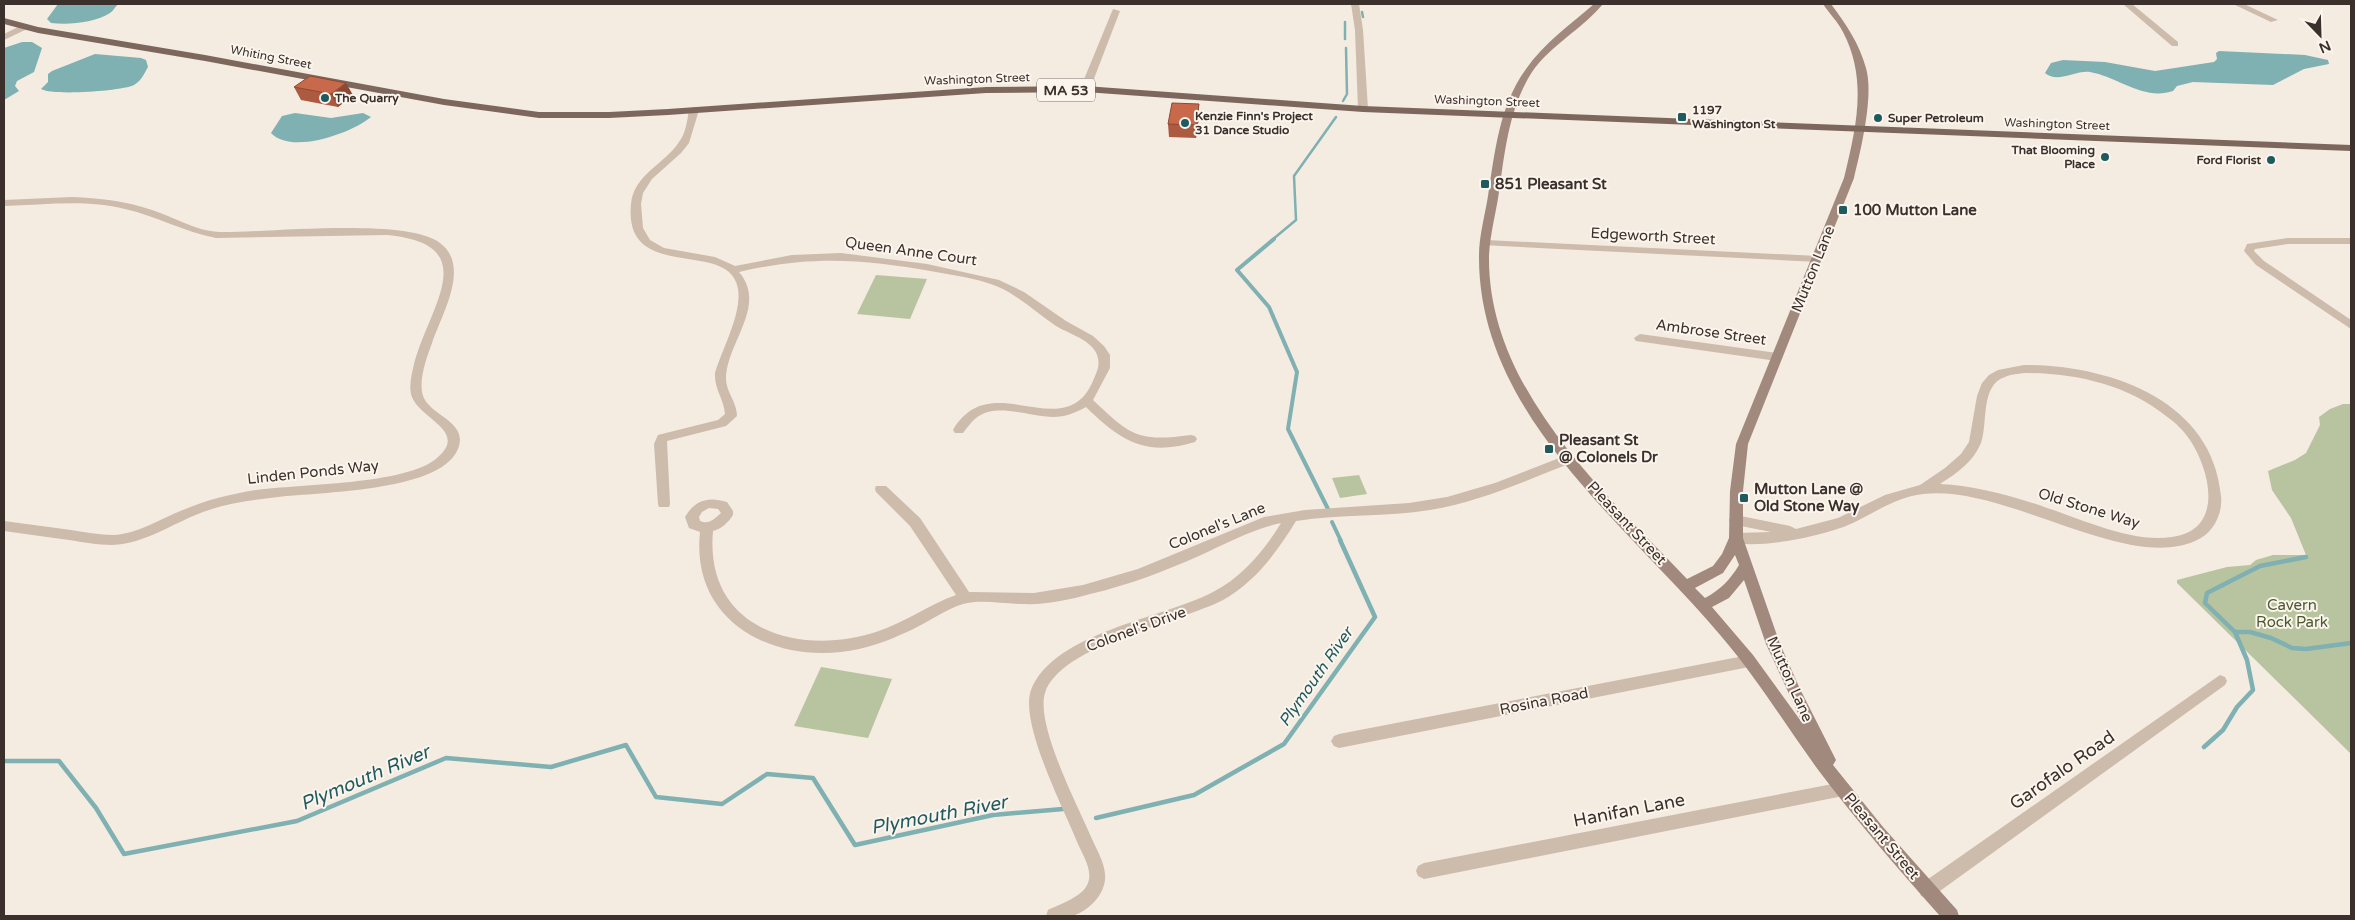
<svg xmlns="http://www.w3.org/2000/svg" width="2355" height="920" viewBox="0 0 2355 920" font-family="'Varela Round',sans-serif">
	<rect width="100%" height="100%" fill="#f4ebe1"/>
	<g fill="#b8c4a0">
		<path d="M876 275 927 279 910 319 857 314Z"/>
		<path d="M2343 404H2351V754L2177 583V580L2227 567 2250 565 2256 560 2273 555H2306L2291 518 2272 490 2268 471 2295 460 2306 453 2320 425 2319 417 2330 409Z"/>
		<path d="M1359 475 1367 494 1340 498 1332 478Z"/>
		<path d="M821 667 892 679 868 738 794 726Z"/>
	</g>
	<g fill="#7fb0b2">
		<path d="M58 4H118C115 7 113 11 110 13 94 23 69 25 51 23L47 19Z"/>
		<path d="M22 42H32L42 48 34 72 17 81 15 86 19 91 4 100V48Z"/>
		<path d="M2219 51 2305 55 2328 60 2329 64 2304 69 2273 85 2193 82 2177 86 2173 91C2144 101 2118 77 2090 72 2075 70 2058 84 2045 73L2051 63 2063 60 2105 62 2155 71 2214 62 2217 59 2216 53Z"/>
		<path d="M95 54 141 58 146 60 148 67C144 74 141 81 134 85 122 91 52 96 41 89L48 82V74L52 71Z"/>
		<path d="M295 113 331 118 363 113 371 117C352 133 291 155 271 133L282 116Z"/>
	</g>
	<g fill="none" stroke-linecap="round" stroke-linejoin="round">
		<g stroke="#7fb0b2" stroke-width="2.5">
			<path d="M1362 12 1363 17"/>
			<path d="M1345 22V39"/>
			<path d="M1343 101 1347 94 1346 48"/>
			<path d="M1272 240 1296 220 1294 176 1336 117"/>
		</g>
		<g stroke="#7fb0b2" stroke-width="4">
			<path d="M1274 239 1237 270 1269 307 1297 372 1288 429 1328 509"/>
			<path d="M1332 522 1341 541"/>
		</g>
		<g stroke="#7fb0b2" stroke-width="4.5">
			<path d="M2235 632H2250L2271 638 2292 648 2306 649 2351 643"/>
			<path d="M2204 747 2223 730 2237 707 2253 690 2247 660 2235 632 2205 603 2207 593 2260 566 2306 557"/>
			<path d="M4 761H59L96 808 124 854 297 821 446 758 551 767 626 745 656 797 722 804 767 774 813 778 855 845 993 815 1063 809"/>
			<path d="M1096 818 1194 795 1284 744 1375 617 1340 540"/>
		</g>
		<g fill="#cdbbac" fill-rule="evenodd">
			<path d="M1351 4H1359L1363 30 1368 109 1363 112 1358 109 1355 30Z"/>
			<path d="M2123 4H2132L2178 42V46H2172Z"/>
			<path d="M2233 4H2244L2278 20 2271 22Z"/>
			<path d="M1113 9 1120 11 1090 89 1082 91 1080 89Z"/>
			<path d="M24 24 28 27 27 29 4 40V34Z"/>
			<path d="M694 107 699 110 689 143 681 153 652 179 643 193 641 204 643 228 650 240 664 248 715 257 735 266 792 255 841 253 927 264 999 280 1024 292 1066 321 1093 336 1104 346 1110 355V368L1093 400C1131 436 1138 442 1191 435L1195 436 1197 439 1195 442C1145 457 1121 441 1086 407 1075 413 1065 417 1053 417 1029 417 997 402 976 418 971 422 967 428 963 433H955L953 430C987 372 1048 431 1082 398 1089 392 1095 377 1098 368 1103 343 1073 336 1056 326 1038 314 1022 299 1003 289 982 279 958 276 936 272 863 259 812 255 739 272 768 306 726 343 726 379 726 392 737 402 737 416L726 426 667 441 670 504 669 507H659L658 504 654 444 658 435 718 420 725 414C724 399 714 389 715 373 722 349 742 314 738 289 730 237 623 285 631 204 634 174 665 164 679 142 686 133 687 121 689 110Z"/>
			<path d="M72 197C99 198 126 201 152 210 174 217 196 231 219 232 266 233 407 217 440 243 471 266 442 314 432 343 427 357 418 380 423 396 431 417 471 422 457 451 437 492 319 492 278 497 253 500 227 503 203 512 173 523 145 544 112 545 97 545 83 542 69 540 47 537 25 534 4 531V521C26 524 49 527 71 530 85 532 99 535 113 535 138 534 160 519 183 510 206 500 231 494 256 490 299 484 406 485 437 458 470 430 417 419 411 394 409 384 412 373 414 364 429 307 485 244 387 235L216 238C184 232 157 216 125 209 86 199 44 205 4 206V200Z"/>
			<path d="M2288 238H2351V244H2288L2255 249 2254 251 2264 261 2351 320V329L2256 265 2244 251 2247 244Z"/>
			<path d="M1486 240 1818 256 1823 259 1818 262 1482 245 1481 243Z"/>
			<path d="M1640 334 1777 353 1783 357 1777 361 1636 341 1634 338Z"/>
			<path d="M2024 365C2108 365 2212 399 2221 496 2223 514 2213 534 2195 541 2125 572 2005 484 1923 494 1896 497 1876 512 1853 523 1827 535 1759 550 1731 542L1729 538 1731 534 1736 533 1771 532 1731 524 1729 520 1731 516 1736 515 1790 526 1796 529 1838 518 1885 495 1920 485 1945 468 1961 454 1969 442 1977 396 1982 383 1989 375 1998 370ZM2024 373C2074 373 2126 384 2166 416 2175 422 2184 431 2190 440 2211 472 2224 530 2172 537 2132 543 2084 520 2047 508 2017 497 1972 485 1940 484 1957 473 1973 462 1981 443 1988 423 1980 385 2005 377 2011 374 2018 374 2024 373Z"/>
			<path d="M1567 455 1573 460 1571 463C1525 481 1479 502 1430 510 1386 517 1341 514 1296 521 1277 552 1255 582 1223 600 1181 622 1060 645 1045 693 1035 725 1079 808 1092 839 1097 850 1104 862 1105 874 1107 893 1089 911 1072 916 1065 918 1053 917 1046 916L1048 910C1060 904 1083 897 1088 883 1093 871 1083 855 1078 844 1065 811 1019 723 1031 690 1054 632 1162 619 1213 592 1242 577 1264 551 1281 523 1253 529 1227 543 1201 555 1165 571 1129 585 1090 594 1069 600 1046 605 1023 604 1004 604 982 599 963 604 947 609 933 619 919 626 900 636 880 644 859 649 779 667 690 625 700 532L689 528 685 517C695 500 708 496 727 502L733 511V515C729 522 721 529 713 531 704 629 798 657 876 632 904 623 928 605 956 595L910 526 876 492 875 489 876 486H886L920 518 969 592 1034 593 1083 585 1138 569 1264 517 1305 510 1409 503 1447 497 1495 483ZM709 508 718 509 721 513C714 519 709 525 700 521L699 517 702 512Z"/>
			<path d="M1749 655 1754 657 1756 661 1754 665 1749 667 1339 748 1334 746 1331 741 1334 736 1339 734Z"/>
			<path d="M2220 675 2225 677 2227 681 2225 685 1933 896 1927 898 1921 896 1919 890 1921 884Z"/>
			<path d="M1843 782 1848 784 1851 789 1848 794 1843 796 1424 879 1418 876 1416 871 1418 866 1424 863Z"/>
		</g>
		<path fill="#a18a7d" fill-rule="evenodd" d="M1594 4H1603C1582 29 1551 45 1532 72 1509 108 1505 151 1499 192 1496 213 1490 234 1489 255 1487 388 1603 491 1687 579L1713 566 1722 554 1729 538 1730 491 1736 444 1844 178C1856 128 1868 80 1843 32 1838 22 1829 13 1823 4H1831C1846 24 1859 43 1866 68 1874 96 1861 149 1854 178L1748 444 1743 491V538L1780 644 1800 689 1836 760 1833 765 1883 827 1957 910 1959 916H1940C1898 869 1857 821 1819 771 1786 726 1757 678 1721 636 1628 525 1478 415 1479 256 1479 236 1485 215 1488 196 1495 152 1499 106 1526 69 1544 43 1571 24 1594 4ZM1735 555 1739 565C1730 580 1720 590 1705 598L1695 588 1723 573ZM1744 580 1766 644 1803 724 1753 655 1712 607 1729 598Z"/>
		<path fill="#7d675c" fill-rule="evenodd" d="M4 18 38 27 205 55 444 99 539 112H609L668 109 986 87 1085 86 1363 106 2351 145V151L1363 112 1085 92 986 93 668 115 609 118H539L444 105 205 61 38 33 4 24Z"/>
	</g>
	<g fill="#ac5a40">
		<path d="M294 87 353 95 338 107 301 100Z"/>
		<path d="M1199 117 1196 138 1169 137 1168 124Z"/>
	</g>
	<g fill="#8c4a34">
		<path d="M346 83 353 95 338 107 331 94Z"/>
		<path d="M1199 104V117L1196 138V125Z"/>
	</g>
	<g fill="#c8694b" stroke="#8c4a34">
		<path d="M310 76 346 83 331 94 294 87Z"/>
		<path d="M1172 103 1199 104 1196 125 1168 124Z"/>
	</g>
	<g fill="#1f5a5e" stroke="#fbf5ee" stroke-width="2">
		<circle cx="325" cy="98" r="5"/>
		<rect x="1677" y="112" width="10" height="10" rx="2.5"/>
		<circle cx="1878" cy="118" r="5"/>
		<circle cx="1185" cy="123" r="5"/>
		<circle cx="2105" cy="157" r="5"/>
		<circle cx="2271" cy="160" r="5"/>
		<rect x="1480" y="179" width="10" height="10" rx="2.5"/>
		<rect x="1838" y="205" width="10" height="10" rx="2.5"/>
		<rect x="1544" y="444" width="10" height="10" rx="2.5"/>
		<rect x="1739" y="493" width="10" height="10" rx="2.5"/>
	</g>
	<g text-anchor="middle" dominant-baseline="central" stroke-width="4" stroke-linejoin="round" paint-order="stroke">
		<g font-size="12" fill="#3b302b" stroke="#fbf5ee">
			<text transform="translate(271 57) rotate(11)">Whiting Street</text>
			<text transform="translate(977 79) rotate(-2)">Washington Street</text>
			<text transform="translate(1487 101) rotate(2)">Washington Street</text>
			<text transform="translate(2057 124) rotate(2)">Washington Street</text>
		</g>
		<g font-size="12" font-weight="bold" fill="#3b302b" stroke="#fbf5ee" text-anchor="start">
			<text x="335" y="98">The Quarry</text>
			<text x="1692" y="110">1197<tspan x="1692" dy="14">Washington St</tspan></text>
			<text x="1195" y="116">Kenzie Finn's Project<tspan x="1195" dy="14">31 Dance Studio</tspan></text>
			<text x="1888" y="118">Super Petroleum</text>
			<text x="2095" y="150" text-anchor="end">That Blooming<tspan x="2095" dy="14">Place</tspan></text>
			<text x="2261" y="160" text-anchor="end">Ford Florist</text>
		</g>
		<rect fill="#fbf5ee" stroke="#756b66" stroke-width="1" x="1037" y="78.5" width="58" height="23" rx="4"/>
		<g font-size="14" font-weight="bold" fill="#3b302b">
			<text x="1066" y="90">MA 53</text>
		</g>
		<g font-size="15" font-weight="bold" fill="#3b302b" stroke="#fbf5ee" text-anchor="start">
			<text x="1495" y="184">851 Pleasant St</text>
			<text x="1853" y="210">100 Mutton Lane</text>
			<text x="1559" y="440">Pleasant St<tspan x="1559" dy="17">@ Colonels Dr</tspan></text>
			<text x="1754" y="489">Mutton Lane @<tspan x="1754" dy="17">Old Stone Way</tspan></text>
		</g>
		<g font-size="15" fill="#3b302b" stroke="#fbf5ee">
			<text transform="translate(1653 236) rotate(3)">Edgeworth Street</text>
			<text transform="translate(911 251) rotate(8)">Queen Anne Court</text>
			<text transform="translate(1813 269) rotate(-68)">Mutton Lane</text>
			<text transform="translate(1711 332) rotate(8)">Ambrose Street</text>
			<text transform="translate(313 472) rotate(-6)">Linden Ponds Way</text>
			<text transform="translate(2089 508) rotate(17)">Old Stone Way</text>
			<text transform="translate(1627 523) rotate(47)">Pleasant Street</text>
			<text transform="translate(1217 526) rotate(-22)">Colonel's Lane</text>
			<text transform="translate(1136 629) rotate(-20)">Colonel's Drive</text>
			<text transform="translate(1790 679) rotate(66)">Mutton Lane</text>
			<text transform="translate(1544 701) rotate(-11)">Rosina Road</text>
			<text transform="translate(1882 836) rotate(50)">Pleasant Street</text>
		</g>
		<g font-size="15" fill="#4a5a2e" stroke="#fbf5ee">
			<text x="2292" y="605">Cavern<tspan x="2292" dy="17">Rock Park</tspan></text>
		</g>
		<g font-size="16" font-style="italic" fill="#1f5a5e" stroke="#fbf5ee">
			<text transform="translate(1316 677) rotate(-55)">Plymouth River</text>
		</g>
		<g font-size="18" fill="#3b302b" stroke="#fbf5ee">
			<text transform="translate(2062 770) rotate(-35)">Garofalo Road</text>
			<text transform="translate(1629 810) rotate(-11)">Hanifan Lane</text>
		</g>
		<g font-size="19" font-style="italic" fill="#1f5a5e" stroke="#fbf5ee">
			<text transform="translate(365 778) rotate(-23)">Plymouth River</text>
			<text transform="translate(939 815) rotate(-11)">Plymouth River</text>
		</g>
	</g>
	<rect width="2355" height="920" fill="none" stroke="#3b302b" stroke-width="10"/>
	<g transform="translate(2320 35) rotate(157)" stroke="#fbf5ee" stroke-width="4" paint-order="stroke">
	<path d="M0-4L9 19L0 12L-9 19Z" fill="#3b302b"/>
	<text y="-8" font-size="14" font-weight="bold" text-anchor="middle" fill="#3b302b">N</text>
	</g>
</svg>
